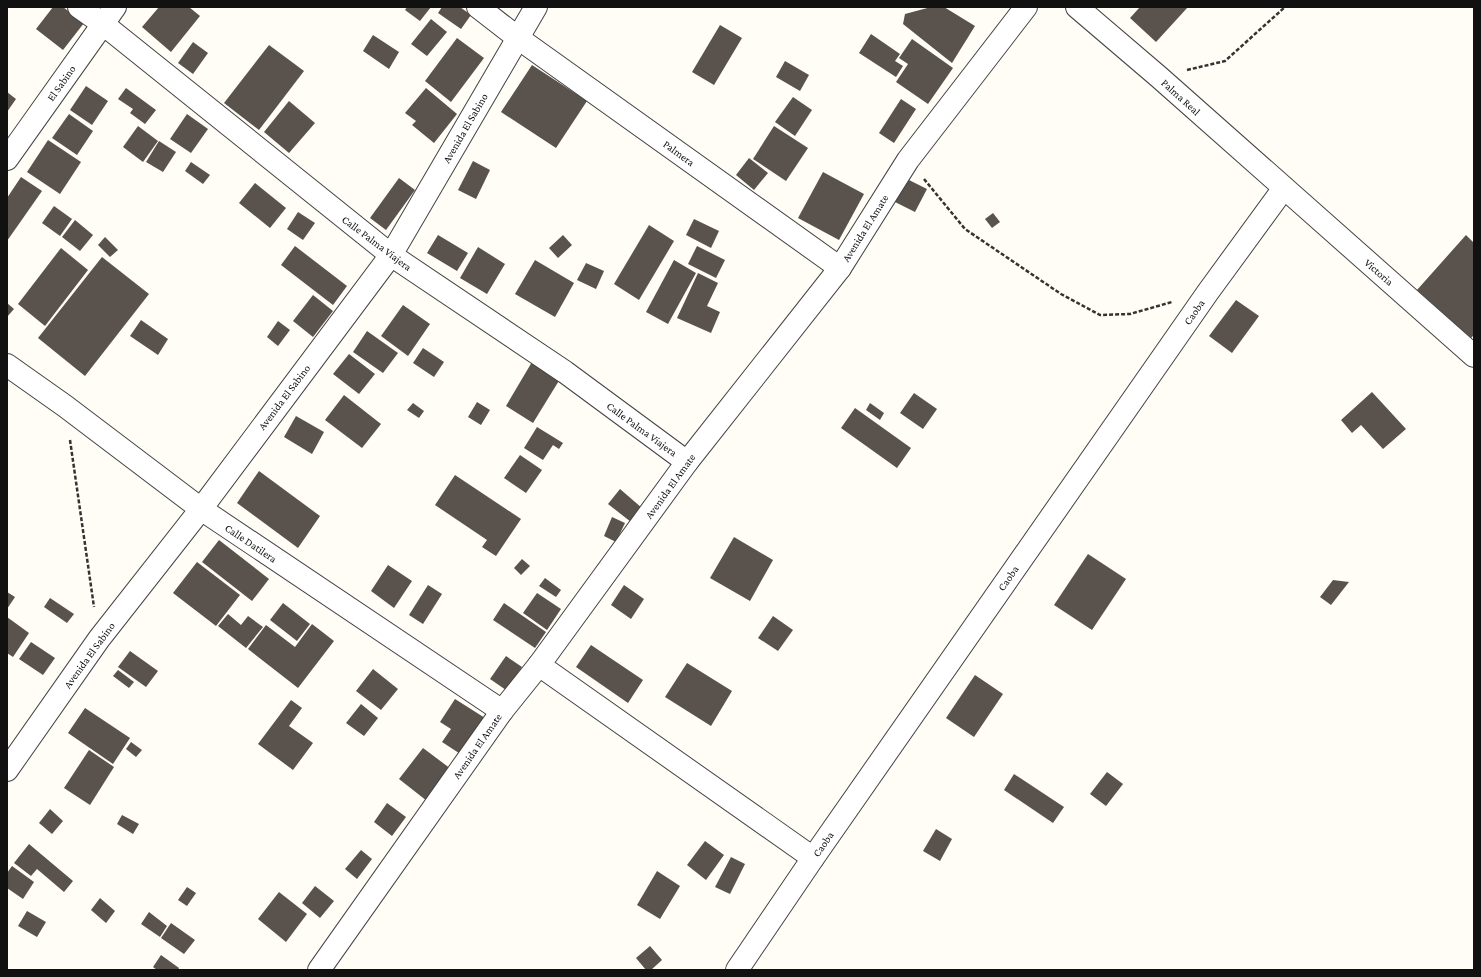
<svg xmlns="http://www.w3.org/2000/svg" width="1481" height="977" viewBox="0 0 1481 977" font-family="'Crimson Pro',serif">
	<rect width="100%" height="100%" fill="#fffdf5"/>
	<g fill="#5a524d">
		<path d="M53 7H63L84 23 63 50 36 29Z"/>
		<path d="M159 7H189L200 16 171 52 142 27Z"/>
		<path d="M407 7H431L420 21 405 10Z"/>
		<path d="M442 7H460L471 15 461 29 438 13Z"/>
		<path d="M931 7H944L975 26 952 63 903 24 905 14Z"/>
		<path d="M1140 7H1188L1156 42 1130 18Z"/>
		<path d="M431 19 447 32 427 56 411 44Z"/>
		<path d="M720 25 742 38 714 85 692 72Z"/>
		<path d="M871 34 900 54 895 61 903 66 896 77 859 53Z"/>
		<path d="M373 35 399 52 389 69 363 51Z"/>
		<path d="M457 38 484 58 451 102 425 81Z"/>
		<path d="M912 39 953 68 928 104 896 82 908 64 899 58Z"/>
		<path d="M193 42 208 53 193 74 178 63Z"/>
		<path d="M269 45 304 71 259 130 224 103Z"/>
		<path d="M785 61 809 75 800 91 776 77Z"/>
		<path d="M532 65 587 101 556 148 501 112Z"/>
		<path d="M86 86 108 101 92 125 70 110Z"/>
		<path d="M126 88 156 110 145 124 130 113 133 109 118 99Z"/>
		<path d="M426 88 457 114 434 143 412 125 416 121 405 113Z"/>
		<path d="M7 92 16 99 7 112Z"/>
		<path d="M793 97 812 110 795 136 775 122Z"/>
		<path d="M901 99 916 109 894 143 879 133Z"/>
		<path d="M289 101 315 123 289 153 264 132Z"/>
		<path d="M69 114 93 131 77 155 52 138Z"/>
		<path d="M187 114 208 129 191 153 170 139Z"/>
		<path d="M138 126 158 141 143 162 123 147Z"/>
		<path d="M774 126 808 148 786 181 753 159Z"/>
		<path d="M48 140 81 162 60 194 27 172Z"/>
		<path d="M159 141 176 152 163 172 146 162Z"/>
		<path d="M749 158 768 173 754 190 736 175Z"/>
		<path d="M473 161 490 170 476 199 458 190Z"/>
		<path d="M191 162 210 175 203 184 185 171Z"/>
		<path d="M823 172 864 194 839 240 798 218Z"/>
		<path d="M21 177 42 191 7 241V198Z"/>
		<path d="M399 178 415 190 386 230 370 218Z"/>
		<path d="M905 178 927 189 915 212 893 201Z"/>
		<path d="M255 183 286 208 270 228 239 203Z"/>
		<path d="M54 206 72 219 60 236 42 223Z"/>
		<path d="M298 212 315 223 303 240 287 229Z"/>
		<path d="M993 213 1000 222 992 228 985 219Z"/>
		<path d="M694 219 719 231 711 248 686 235Z"/>
		<path d="M75 220 93 235 80 251 62 237Z"/>
		<path d="M649 225 674 241 639 300 614 284Z"/>
		<path d="M438 235 468 253 457 271 427 253Z"/>
		<path d="M563 235 572 245 558 258 549 248Z"/>
		<path d="M1466 235 1474 243V335L1471 338 1417 290Z"/>
		<path d="M105 237 118 250 110 257 98 245Z"/>
		<path d="M295 246 347 286 333 305 281 265Z"/>
		<path d="M697 246 725 260 716 278 688 264Z"/>
		<path d="M478 247 505 264 487 294 460 278Z"/>
		<path d="M61 248 88 270 45 326 18 304Z"/>
		<path d="M102 257 149 294 85 376 38 338Z"/>
		<path d="M535 260 574 283 555 317 515 294Z"/>
		<path d="M674 260 696 273 668 324 646 312Z"/>
		<path d="M586 263 604 271 596 289 577 280Z"/>
		<path d="M698 273 718 283 707 306 720 312 711 333 677 318Z"/>
		<path d="M313 295 333 311 313 337 293 321Z"/>
		<path d="M1236 300 1259 316 1232 353 1209 336Z"/>
		<path d="M7 303 14 309 7 317Z"/>
		<path d="M403 305 430 324 408 356 381 336Z"/>
		<path d="M141 320 168 339 158 355 130 336Z"/>
		<path d="M278 321 290 330 278 346 267 337Z"/>
		<path d="M367 331 398 353 383 373 353 352Z"/>
		<path d="M423 348 444 362 434 377 413 363Z"/>
		<path d="M349 354 375 374 359 394 333 374Z"/>
		<path d="M532 362 560 379 533 423 506 406Z"/>
		<path d="M1372 392 1406 429 1383 449 1361 425 1352 433 1341 420Z"/>
		<path d="M914 393 937 409 923 429 900 413Z"/>
		<path d="M344 395 381 424 362 448 325 420Z"/>
		<path d="M477 402 490 410 481 425 468 417Z"/>
		<path d="M413 403 424 411 419 418 407 410Z"/>
		<path d="M870 403 884 413 880 420 866 410Z"/>
		<path d="M855 408 911 448 897 468 841 428Z"/>
		<path d="M296 416 324 432 312 454 284 437Z"/>
		<path d="M537 427 563 443 559 449 553 445 543 460 524 448Z"/>
		<path d="M520 455 542 470 526 493 504 478Z"/>
		<path d="M259 471 320 516 298 548 237 503Z"/>
		<path d="M455 475 521 519 496 556 482 547 487 540 435 505Z"/>
		<path d="M620 489 642 508 631 522 608 504Z"/>
		<path d="M612 517 625 523 616 542 604 536Z"/>
		<path d="M734 537 773 560 750 601 710 578Z"/>
		<path d="M219 540 269 579 252 601 202 562Z"/>
		<path d="M1088 554 1126 579 1092 630 1054 605Z"/>
		<path d="M522 559 530 566 521 575 514 568Z"/>
		<path d="M197 562 240 595 216 626 173 593Z"/>
		<path d="M388 565 412 581 394 608 371 591Z"/>
		<path d="M545 578 561 590 556 597 539 586Z"/>
		<path d="M1333 580 1349 582 1331 605 1320 597Z"/>
		<path d="M428 585 442 594 423 624 409 615Z"/>
		<path d="M624 585 644 599 631 619 611 605Z"/>
		<path d="M7 592 15 597 7 609Z"/>
		<path d="M537 593 561 609 547 630 523 613Z"/>
		<path d="M50 598 74 614 67 623 44 607Z"/>
		<path d="M283 603 310 624 297 641 270 620Z"/>
		<path d="M504 603 546 632 535 648 493 620Z"/>
		<path d="M228 614 241 625 248 616 263 627 246 648 218 626Z"/>
		<path d="M773 616 793 630 778 651 758 638Z"/>
		<path d="M7 617 29 633 13 657 7 653Z"/>
		<path d="M312 624 334 641 298 688 248 649 266 625 295 647Z"/>
		<path d="M31 642 55 658 43 675 19 659Z"/>
		<path d="M591 645 643 680 628 703 576 667Z"/>
		<path d="M130 651 158 671 146 687 118 667Z"/>
		<path d="M506 656 522 667 506 690 490 679Z"/>
		<path d="M687 663 732 691 711 726 665 697Z"/>
		<path d="M373 669 398 689 381 710 356 691Z"/>
		<path d="M118 670 134 682 129 688 113 676Z"/>
		<path d="M975 675 1003 694 974 737 946 718Z"/>
		<path d="M455 699 485 718 462 755 442 742 451 729 440 722Z"/>
		<path d="M291 700 302 708 289 726 313 743 293 770 258 744Z"/>
		<path d="M361 704 378 718 364 736 346 723Z"/>
		<path d="M85 708 130 738 113 764 68 733Z"/>
		<path d="M131 742 142 750 136 757 126 749Z"/>
		<path d="M423 748 451 769 427 801 399 779Z"/>
		<path d="M89 750 114 767 90 805 64 788Z"/>
		<path d="M1107 772 1123 784 1106 806 1090 794Z"/>
		<path d="M1014 774 1064 807 1053 823 1004 790Z"/>
		<path d="M387 803 406 817 392 836 374 822Z"/>
		<path d="M50 809 63 821 52 834 39 823Z"/>
		<path d="M122 815 139 824 133 834 117 824Z"/>
		<path d="M936 829 952 839 940 861 923 851Z"/>
		<path d="M705 841 724 855 706 880 687 865Z"/>
		<path d="M29 844 73 881 64 892 37 869 31 876 14 863Z"/>
		<path d="M361 850 372 859 357 879 345 869Z"/>
		<path d="M731 857 745 864 730 894 715 887Z"/>
		<path d="M12 866 34 882 23 899 7 888V873Z"/>
		<path d="M657 871 680 886 660 919 637 905Z"/>
		<path d="M315 886 334 901 320 918 302 903Z"/>
		<path d="M187 887 196 893 187 906 178 900Z"/>
		<path d="M279 892 307 914 286 942 258 919Z"/>
		<path d="M100 898 115 911 106 923 91 910Z"/>
		<path d="M27 911 46 922 37 937 18 926Z"/>
		<path d="M149 912 167 926 160 937 141 924Z"/>
		<path d="M171 923 195 940 184 954 161 938Z"/>
		<path d="M650 946 662 960 651 970H646L636 958Z"/>
		<path d="M161 955 179 968 178 970H157L153 967Z"/>
	</g>
	<g fill="none" stroke-linecap="round" stroke-linejoin="round">
		<defs>
			<g id="minor">
				<path d="M79 7 103 24 391 255 565 372 687 462"/>
				<path d="M478 7 518 38 840 268"/>
				<path d="M1077 7 1159 77 1474 356"/>
				<path d="M7 159 115 7"/>
				<path d="M7 365 65 406 201 509 502 711"/>
				<path d="M539 665 813 858"/>
				<path d="M7 770 99 639 201 509 391 255 536 7"/>
				<path d="M319 970 502 711 539 665 687 462 840 268 908 160 1026 7"/>
				<path d="M737 970 813 858 1208 292 1284 188"/>
			</g>
		</defs>
		<use href="#minor" stroke="#444" stroke-width="24"/>
		<g stroke="#333" stroke-width="2.5" stroke-dasharray="4 2" stroke-linecap="butt">
			<path d="M1187 70 1225 61 1285 7"/>
			<path d="M924 179 965 229 1061 294 1100 315 1130 314 1172 302"/>
			<path d="M70 440 94 607"/>
		</g>
		<use href="#minor" stroke="#fff" stroke-width="22"/>
	</g>
	<g text-anchor="middle" dominant-baseline="central" stroke-width="4" stroke-linejoin="round" paint-order="stroke">
		<g font-size="11" fill="#111" stroke="#fff">
			<text transform="translate(61 83) rotate(-55)">El Sabino</text>
			<text transform="translate(1181 97) rotate(42)">Palma Real</text>
			<text transform="translate(465 128) rotate(-60)">Avenida El Sabino</text>
			<text transform="translate(679 153) rotate(36)">Palmera</text>
			<text transform="translate(865 228) rotate(-58)">Avenida El Amate</text>
			<text transform="translate(377 243) rotate(37)">Calle Palma Viajera</text>
			<text transform="translate(1379 272) rotate(41)">Victoria</text>
			<text transform="translate(1194 312) rotate(-55)">Caoba</text>
			<text transform="translate(284 397) rotate(-53)">Avenida El Sabino</text>
			<text transform="translate(642 429) rotate(36)">Calle Palma Viajera</text>
			<text transform="translate(670 486) rotate(-54)">Avenida El Amate</text>
			<text transform="translate(251 543) rotate(34)">Calle Datilera</text>
			<text transform="translate(1008 578) rotate(-55)">Caoba</text>
			<text transform="translate(89 655) rotate(-54)">Avenida El Sabino</text>
			<text transform="translate(477 746) rotate(-55)">Avenida El Amate</text>
			<text transform="translate(823 844) rotate(-55)">Caoba</text>
		</g>
	</g>
	<rect width="1481" height="977" fill="none" stroke="#111111" stroke-width="16"/>
</svg>
